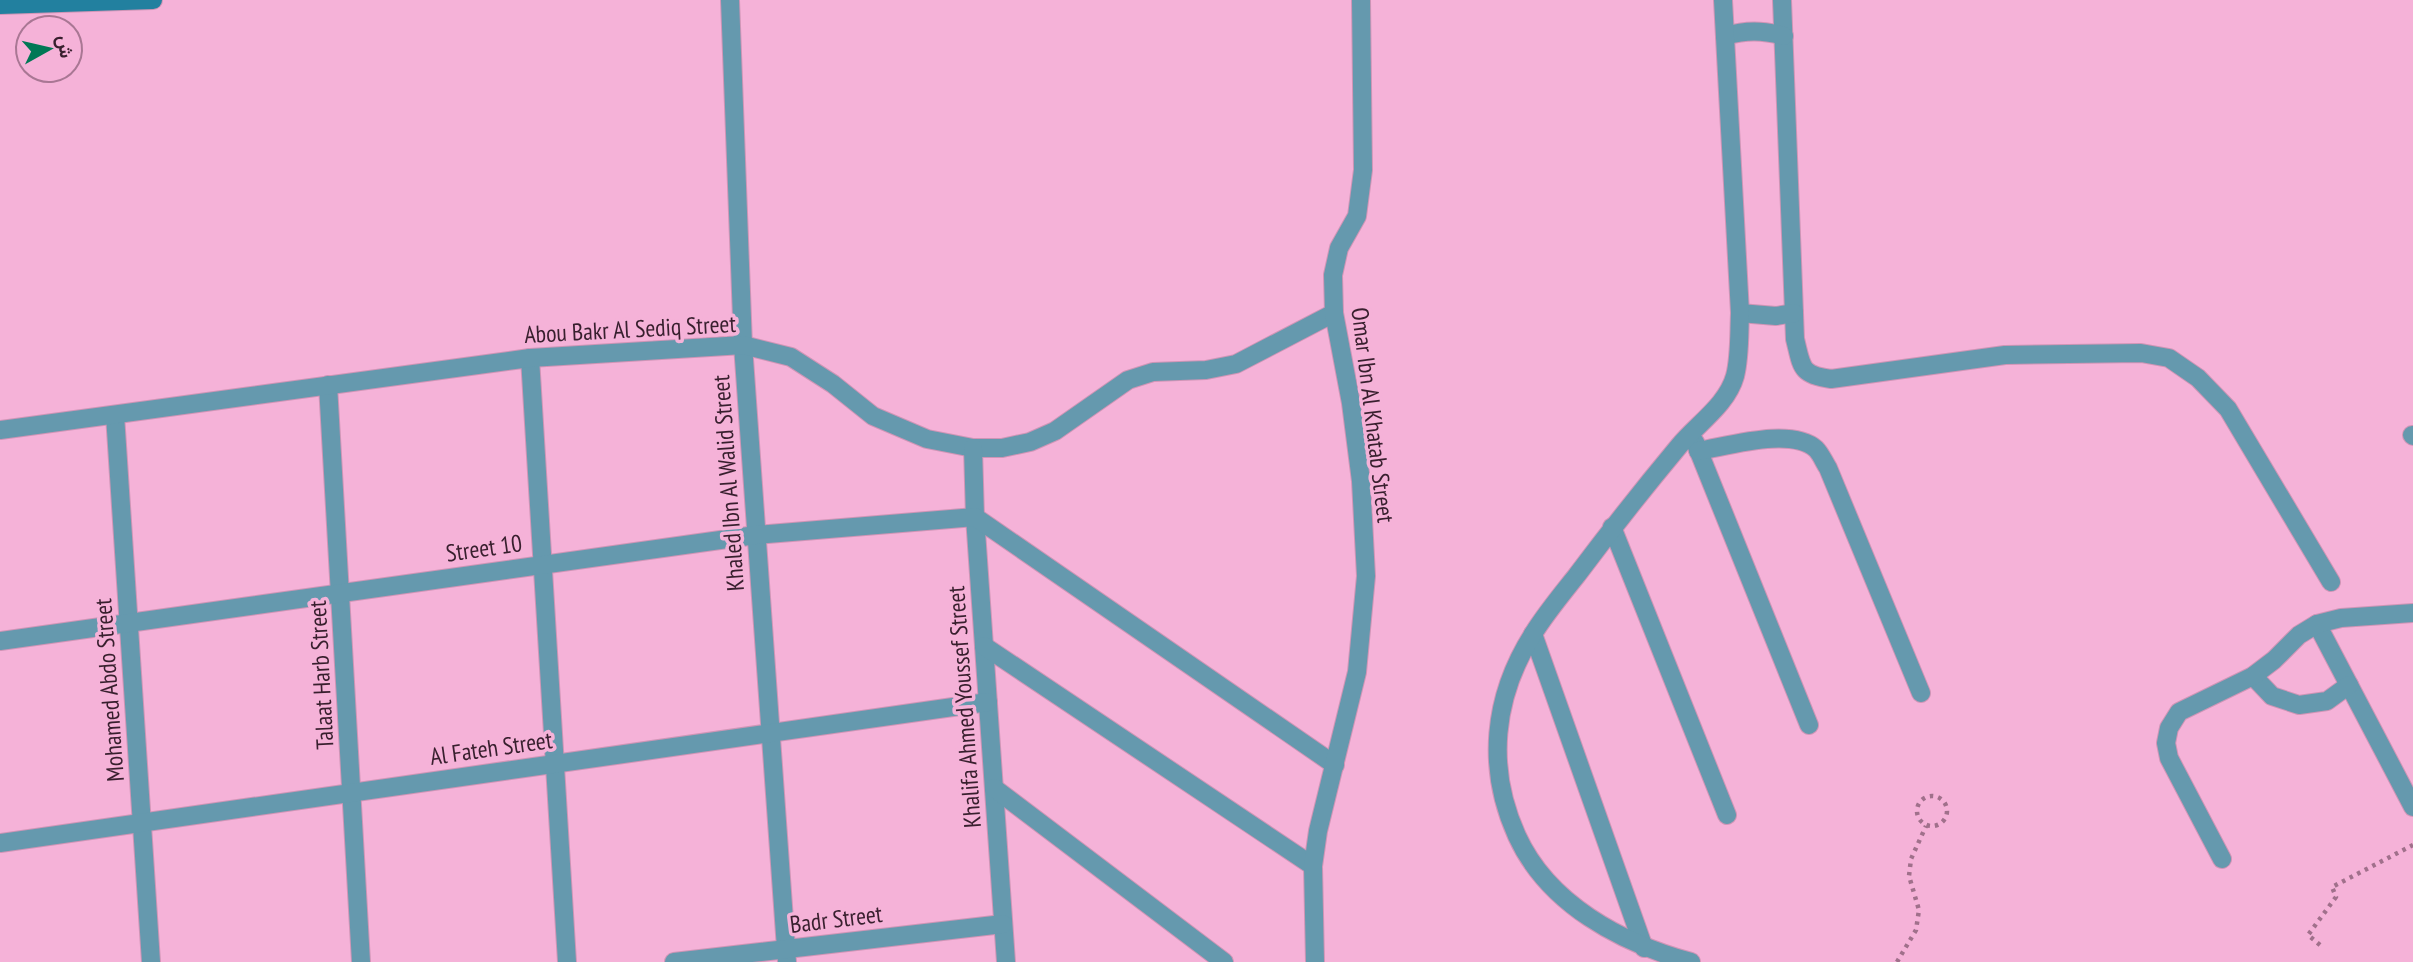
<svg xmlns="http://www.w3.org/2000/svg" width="2413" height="962" viewBox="0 0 2413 962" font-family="'PT Sans Narrow',Vazirmatn,sans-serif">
	<rect width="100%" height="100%" fill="#f5b2d8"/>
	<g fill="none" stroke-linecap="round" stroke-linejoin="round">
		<defs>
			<g id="minor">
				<path d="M730 0 743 345 787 962"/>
				<path d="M1782 0 1795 339C1802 367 1800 375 1831 379L2005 355 2141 353 2169 358 2198 378 2228 409 2331 582"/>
				<path d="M1725 36C1746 30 1762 30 1784 36"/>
				<path d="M1740 313 1776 316 1794 313"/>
				<path d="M530 358 567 962"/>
				<path d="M328 385 361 962"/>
				<path d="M115 415 151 962"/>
				<path d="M0 430 530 358 743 345 791 357 833 384 873 416 927 439 973 448H1002L1030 442 1055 431 1128 380 1153 372 1206 370 1236 364 1334 313"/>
				<path d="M2412 435 2413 436"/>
				<path d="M1695 442 1809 725"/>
				<path d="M973 448 975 517 1006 962"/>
				<path d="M1698 451C1729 446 1791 427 1816 449 1821 454 1824 462 1828 468L1921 693"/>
				<path d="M1612 527 1727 815"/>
				<path d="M2317 624 2413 807"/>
				<path d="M1533 634 1644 948"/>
				<path d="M0 641 756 535 975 517 1335 765"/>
				<path d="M984 646 1313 866"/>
				<path d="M2253 676 2272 696 2299 705 2327 701 2349 685"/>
				<path d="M994 788 1224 962"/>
				<path d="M0 843 988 702"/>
				<path d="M2222 859 2169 758 2166 743 2169 728 2179 712 2253 676 2274 660 2299 635 2317 624 2341 618 2413 613"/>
				<path d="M674 962 1003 924"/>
				<path d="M1315 962 1313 866 1318 831 1357 672 1366 576 1361 481 1351 403 1334 313 1333 275 1339 248 1357 216 1363 170 1361 0"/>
				<path d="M1691 962C1621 943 1548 904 1517 836 1486 768 1493 697 1533 634 1546 613 1562 594 1577 575 1610 531 1644 488 1679 446 1697 424 1727 405 1735 376 1740 357 1739 334 1740 313L1723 0"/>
			</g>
			<path id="secondary" d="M0 5 153 0"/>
		</defs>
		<use href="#minor" stroke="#cf95b6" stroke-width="20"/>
		<use href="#secondary" stroke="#cf95b6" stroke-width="20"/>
		<g stroke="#a0708b" stroke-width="4.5" stroke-dasharray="3.5 5" stroke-linecap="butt">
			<circle cx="1932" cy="811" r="15"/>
			<path d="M2320 945 2308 935 2336 897 2332 887 2413 845"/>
			<path d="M1897 962 1916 930 1919 910 1909 876 1911 859 1926 826"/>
		</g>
		<use href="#minor" stroke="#6599ae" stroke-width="18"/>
		<use href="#secondary" stroke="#22809f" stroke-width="18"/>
	</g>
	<g text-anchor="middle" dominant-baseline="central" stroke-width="7" stroke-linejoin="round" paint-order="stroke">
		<g font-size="24" fill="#381f2e" stroke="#f5b2d8">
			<text transform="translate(630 329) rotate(-3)">Abou Bakr Al Sediq Street</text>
			<text transform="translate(1373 415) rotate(83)">Omar Ibn Al Khatab Street</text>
			<text transform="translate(728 483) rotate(-94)">Khaled Ibn Al Walid Street</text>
			<text transform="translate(484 548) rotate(-8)">Street 10</text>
			<text transform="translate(321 675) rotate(-93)">Talaat Harb Street</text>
			<text transform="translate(109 690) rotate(-94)">Mohamed Abdo Street</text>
			<text transform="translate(964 707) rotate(-94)">Khalifa Ahmed Youssef Street</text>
			<text transform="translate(491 748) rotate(-8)">Al Fateh Street</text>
			<text transform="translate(836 919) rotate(-7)">Badr Street</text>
		</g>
	</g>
	<g transform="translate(49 49) rotate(82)"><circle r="33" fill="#f5b2d8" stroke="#a97794" stroke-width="2"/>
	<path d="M0-5L12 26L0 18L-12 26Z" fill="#007855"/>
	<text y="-10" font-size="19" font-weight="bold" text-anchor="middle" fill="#381f2e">ش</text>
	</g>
</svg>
